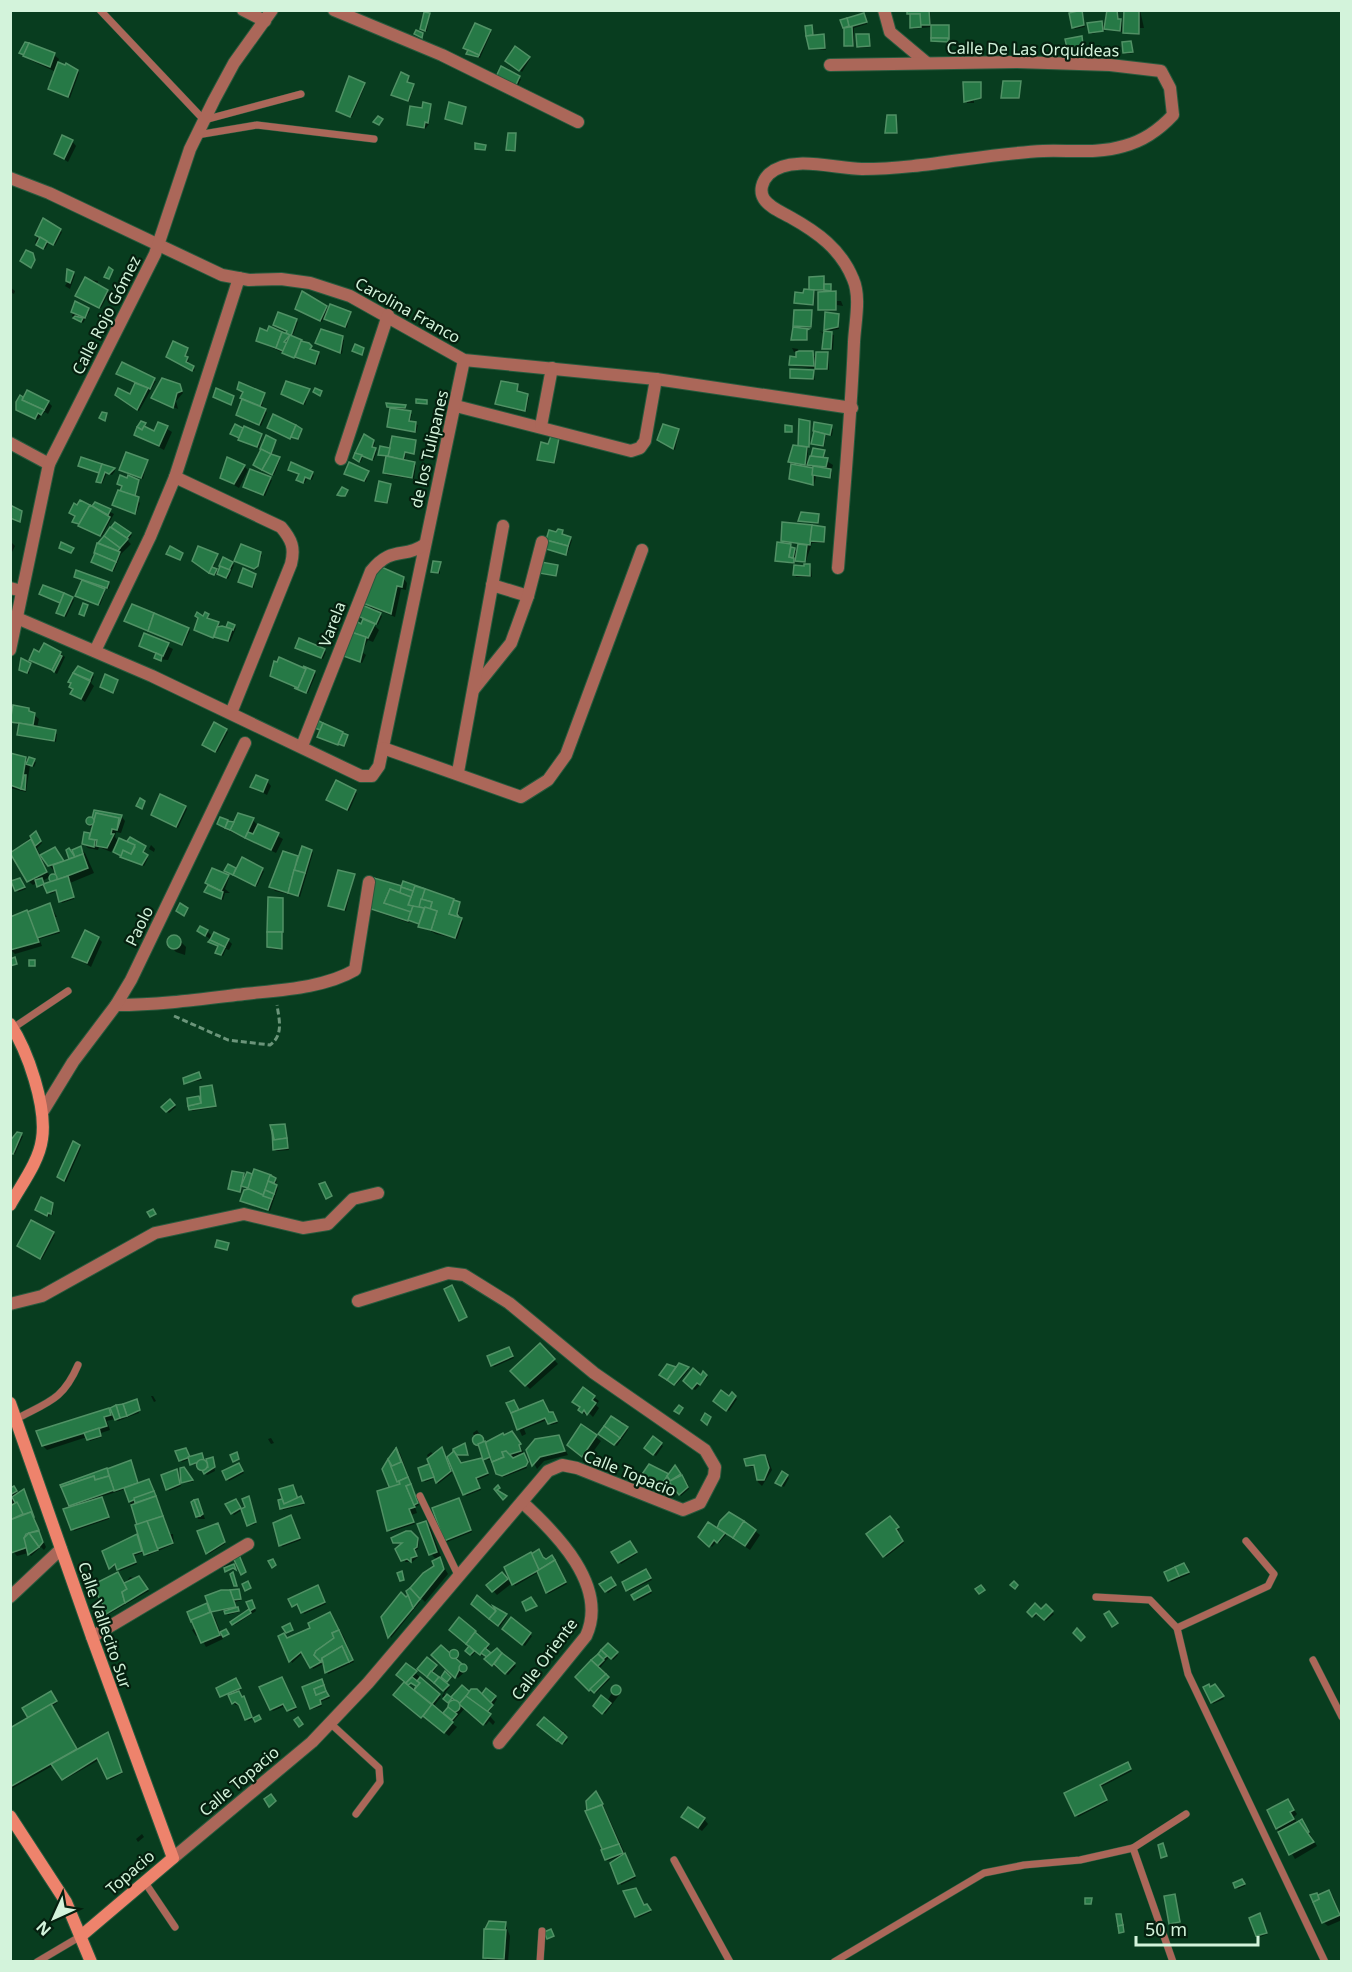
<svg xmlns="http://www.w3.org/2000/svg" width="1352" height="1972" viewBox="0 0 1352 1972" font-family="'Noto Sans',sans-serif">
	<rect width="100%" height="100%" fill="#083d1f"/>
	<g fill="#0007" fill-rule="evenodd">
		<path d="M908 10H930L931 27 913 29Z"/>
		<path d="M1108 10 1118 11 1119 20 1122 22V32L1106 30 1092 34 1091 32 1101 22 1105 26V21H1109Z"/>
		<path d="M1125 10H1140L1144 28H1140V35L1125 33Z"/>
		<path d="M1082 12 1085 27 1075 29 1073 27Z"/>
		<path d="M429 15 427 31H423L421 29Z"/>
		<path d="M865 17 867 24 854 28V47H848L842 21Z"/>
		<path d="M812 26 814 37 825 38 826 50 810 48 807 27Z"/>
		<path d="M949 27V43L933 40Z"/>
		<path d="M490 32 491 33 480 58 469 55 468 54Z"/>
		<path d="M869 35 871 47 860 48 858 46Z"/>
		<path d="M1082 37 1085 54 1071 55 1069 53Z"/>
		<path d="M1131 42 1134 53 1127 54 1125 53Z"/>
		<path d="M24 55H54L59 59 57 64 78 71 79 73 70 98 52 90 56 72 30 60Z"/>
		<path d="M529 58 530 59 522 72 509 62Z"/>
		<path d="M502 68 521 79 516 90Z"/>
		<path d="M408 77V84L414 87 409 102 394 96Z"/>
		<path d="M1020 82V99L1003 98Z"/>
		<path d="M364 84 365 86 352 117 340 112Z"/>
		<path d="M965 84H981L982 99H974V103H967Z"/>
		<path d="M430 105 429 124 425 129 408 125Z"/>
		<path d="M465 108 463 124 446 119Z"/>
		<path d="M896 116 898 134H888L886 132Z"/>
		<path d="M516 135V152H510L508 150Z"/>
		<path d="M72 141 76 146 68 162 56 154Z"/>
		<path d="M60 230 62 232 55 245 49 242 45 249 35 243 38 236Z"/>
		<path d="M73 273 75 275 70 289 65 286Z"/>
		<path d="M823 278 825 285 832 287V293L837 295V301H841L843 306 837 305V311H821L820 309 828 293 821 290 815 291 814 306 796 303Z"/>
		<path d="M86 279 98 281 97 285 109 293 101 308 79 297Z"/>
		<path d="M10 287 15 291 14 294 10 292Z"/>
		<path d="M76 304 90 311 83 323 72 316Z"/>
		<path d="M326 307 329 310 350 313 347 328 324 317 322 322 297 309Z"/>
		<path d="M811 312 812 328 803 327 808 332V341H795L793 339 798 329 794 325Z"/>
		<path d="M839 315V329L827 331 826 329Z"/>
		<path d="M296 321 298 322 292 338 320 355 317 365 297 359 259 342 287 345 291 337 287 335Z"/>
		<path d="M320 330 344 340 342 354 317 343Z"/>
		<path d="M819 331 834 335 833 350 824 348 825 334Z"/>
		<path d="M792 348 798 349 799 352H812L814 356 828 353 829 370 793 366 791 365 797 358V352H794Z"/>
		<path d="M187 350 186 358 189 360 187 364 195 369 194 371 170 358Z"/>
		<path d="M813 372 815 380 791 377Z"/>
		<path d="M118 374 156 381 139 411 118 397 130 396 137 383Z"/>
		<path d="M179 385 183 393 176 401 178 409 153 398Z"/>
		<path d="M518 386V393L529 397 526 412 496 404Z"/>
		<path d="M309 391 305 405 282 394Z"/>
		<path d="M264 394 262 408 267 412 261 426 237 415 244 400Z"/>
		<path d="M20 397 48 402 52 406 48 414 45 412 38 419 20 411Z"/>
		<path d="M389 406H405L406 412 412 414 410 422 418 425 416 433 388 427 392 408Z"/>
		<path d="M274 416 301 430 299 440 271 430Z"/>
		<path d="M810 422 807 466 799 465V467L814 470 815 467 809 464 814 450 824 451 825 460 833 465 832 469H829L832 472 831 479 816 476 814 485 790 479V462Z"/>
		<path d="M144 424 145 428 154 433 159 424 172 432 164 450 136 435Z"/>
		<path d="M816 424 833 429 832 436 826 435 824 447 813 444Z"/>
		<path d="M235 426 262 436 259 448 231 435Z"/>
		<path d="M679 430 675 450 660 442Z"/>
		<path d="M363 436 368 437 375 443 373 449 377 451 374 460 363 456 361 462 354 458Z"/>
		<path d="M558 440 555 464 540 461 539 459 549 446Z"/>
		<path d="M275 441 272 456 280 460 274 475 257 466Z"/>
		<path d="M415 442V455L406 453 405 461 416 465 414 479 386 475 387 457 380 455Z"/>
		<path d="M82 459 114 469 115 471 112 475 107 473 102 484 100 483V474L80 466Z"/>
		<path d="M147 462 143 479 121 470Z"/>
		<path d="M244 466 248 470 239 488 222 478Z"/>
		<path d="M292 471 312 473 314 475 312 480 307 478 305 483 300 481V475Z"/>
		<path d="M368 472 366 482 348 475Z"/>
		<path d="M270 479 272 480 265 496 245 487Z"/>
		<path d="M138 481 136 498 140 503 136 514 115 506Z"/>
		<path d="M390 485 388 504 378 502 376 500Z"/>
		<path d="M80 502 93 508 95 504 114 514 102 536 74 521Z"/>
		<path d="M818 516 819 524 799 521Z"/>
		<path d="M115 524 132 535 128 541 131 544 121 554 114 571 93 562 99 545Z"/>
		<path d="M825 528V543H812L806 561 795 559V564L776 561 787 545 782 541ZM788 543 799 544 798 553Z"/>
		<path d="M562 532 563 536 572 540 567 555 547 549Z"/>
		<path d="M10 541 15 546 10 556Z"/>
		<path d="M260 553 262 555 256 570 238 562Z"/>
		<path d="M217 555 213 569 218 573 232 563 234 565 228 579 218 573 216 575 195 563Z"/>
		<path d="M440 563V574L434 573 432 571Z"/>
		<path d="M806 564 811 568 812 577H796L795 575 805 568Z"/>
		<path d="M557 566V577L541 573Z"/>
		<path d="M255 576 254 588 240 581Z"/>
		<path d="M403 578 407 583 406 590 401 589 395 617 375 609 382 616 378 625 370 621 379 630 373 642 368 640 362 652 366 655 362 663 345 656 365 619 359 616 375 612 365 602Z"/>
		<path d="M84 580 110 585 109 589 99 585 105 592 100 605 77 595Z"/>
		<path d="M72 598 74 600 66 617 60 614 62 603Z"/>
		<path d="M209 617V620L220 625 218 630 227 629 229 624 236 628 230 642 198 631 206 625Z"/>
		<path d="M128 622 188 629 190 631 183 646Z"/>
		<path d="M145 635 173 649 168 660 157 659V655L141 645Z"/>
		<path d="M296 648 324 650 326 652 323 659Z"/>
		<path d="M60 653 65 657 57 674 30 659 39 654Z"/>
		<path d="M30 664 29 674 20 670Z"/>
		<path d="M78 668 94 676 91 683 94 686 85 702 72 693 74 690 70 681Z"/>
		<path d="M314 672 316 674 308 693 272 676Z"/>
		<path d="M117 681 114 694 101 687Z"/>
		<path d="M28 710 39 719 37 728 57 734 56 742 18 734 20 726 12 721Z"/>
		<path d="M319 723 347 736 345 747 321 739V731L317 728Z"/>
		<path d="M226 730 228 732 217 752 206 746Z"/>
		<path d="M10 755 36 762 34 767 30 765 26 792 10 788Z"/>
		<path d="M267 781 271 786 267 795 252 787Z"/>
		<path d="M337 782 357 793 349 811 329 801Z"/>
		<path d="M186 807 187 809 178 828 154 816Z"/>
		<path d="M121 816 125 821 121 833 116 832 115 837 119 842 145 847 144 855 148 858 144 866 117 854V842L111 852 99 847 98 850 88 848 84 844 86 834 91 835 93 829 86 823 87 819Z"/>
		<path d="M221 819 234 824 253 820 257 825 283 839 276 853 223 828 219 824Z"/>
		<path d="M36 833 42 843 37 848 50 877 57 875 42 856 55 849 65 862 71 860 69 851 80 848 85 853 94 873 70 883 74 899 62 903 58 891 50 894 46 885 40 887 37 883 33 885 28 881 24 843ZM49 877 52 883 44 886 43 881Z"/>
		<path d="M151 845 155 849 154 852 149 849Z"/>
		<path d="M311 851 313 853 300 897 275 891 270 886 284 853 299 859Z"/>
		<path d="M242 859 264 871 257 886 227 872 228 866 236 869Z"/>
		<path d="M213 870 229 878 225 889 230 893H225L223 900 206 891Z"/>
		<path d="M354 876 346 911 332 907 330 905Z"/>
		<path d="M376 877 379 881 402 889 414 886 460 904 458 917 463 921 457 939 436 934 410 920 409 923 369 909 367 907Z"/>
		<path d="M13 882H22L26 889 18 892Z"/>
		<path d="M282 899 283 950 271 949 269 947Z"/>
		<path d="M50 905 57 917H55L60 933 39 939 42 946 15 954 11 950Z"/>
		<path d="M199 931H207L213 937 228 940 232 944 229 950 226 949 223 956 218 954 220 946Z"/>
		<path d="M98 938 102 942 91 967 74 957Z"/>
		<path d="M171 938 179 940 186 947 185 955 176 952 169 945Z"/>
		<path d="M200 1076 202 1080 186 1083Z"/>
		<path d="M212 1087 217 1107 192 1111 188 1100 201 1097Z"/>
		<path d="M170 1101 176 1107 169 1113 163 1107Z"/>
		<path d="M284 1125 289 1150 276 1151 274 1149Z"/>
		<path d="M18 1134 23 1136 15 1154 10 1152Z"/>
		<path d="M80 1146 81 1148 66 1182 60 1179Z"/>
		<path d="M248 1174 277 1181 275 1185 278 1188 270 1211 242 1201 250 1189 242 1187 241 1193 230 1188 243 1175 246 1178Z"/>
		<path d="M52 1205 53 1215 50 1213 49 1217 38 1212Z"/>
		<path d="M53 1233 55 1235 42 1259 18 1246Z"/>
		<path d="M540 1345 558 1364 530 1389 512 1371Z"/>
		<path d="M510 1350 514 1358 494 1367 492 1365Z"/>
		<path d="M679 1365 689 1370 676 1385 663 1376Z"/>
		<path d="M704 1374 708 1377 695 1390 685 1381 701 1377Z"/>
		<path d="M583 1389 599 1401 596 1405 599 1408 593 1417 589 1413 587 1416 580 1410Z"/>
		<path d="M732 1395 737 1399 729 1411 717 1403Z"/>
		<path d="M151 1396H153L156 1401 154 1402Z"/>
		<path d="M514 1402 519 1412 543 1402 558 1423 551 1425 547 1420 524 1429 526 1434 522 1436 508 1404Z"/>
		<path d="M138 1403 139 1413 118 1421 115 1419 107 1421 110 1430 101 1433 102 1437 90 1441 87 1437 47 1450 43 1446 108 1410 115 1417Z"/>
		<path d="M622 1421 628 1430 617 1446 602 1436Z"/>
		<path d="M582 1426 601 1441 587 1460 573 1450Z"/>
		<path d="M477 1430 486 1444 514 1435 526 1457 527 1468 504 1477 500 1475 492 1459 488 1460 480 1446 477 1445 473 1433Z"/>
		<path d="M558 1436 568 1455 544 1461 537 1469 527 1450Z"/>
		<path d="M271 1438 274 1443 271 1444 268 1439Z"/>
		<path d="M653 1438 663 1446 656 1456 646 1448Z"/>
		<path d="M465 1445 469 1455 458 1456 462 1464 482 1459 489 1475 477 1480 481 1490 466 1496 454 1455V1450Z"/>
		<path d="M397 1449 400 1453 419 1505 415 1507 417 1513 411 1515 415 1524 390 1532 391 1488 384 1469Z"/>
		<path d="M443 1451 452 1473 438 1484 436 1478 425 1482 424 1480 431 1465 427 1455 431 1452 434 1455Z"/>
		<path d="M177 1452 190 1458 201 1454 205 1461 212 1458 215 1471 207 1475 200 1470 198 1464 193 1465 190 1459 182 1462Z"/>
		<path d="M767 1457 772 1470 762 1486 758 1482 755 1466 749 1467 746 1460Z"/>
		<path d="M132 1464 139 1484 151 1482 170 1534H173L174 1544 147 1556 144 1552 134 1556 137 1564 120 1571 117 1565 110 1568 104 1552 141 1536 126 1489 100 1497 109 1519 74 1531V1508L62 1486Z"/>
		<path d="M239 1465 244 1473 229 1481 227 1479Z"/>
		<path d="M675 1468 688 1484 689 1489 681 1496 672 1484 663 1493 640 1479 668 1475Z"/>
		<path d="M181 1469 186 1470 193 1482 182 1483Z"/>
		<path d="M176 1471 181 1486 169 1491 168 1489Z"/>
		<path d="M787 1476 789 1478 784 1487 779 1484Z"/>
		<path d="M10 1486 18 1494 26 1493 31 1514 46 1547 44 1550 41 1547 31 1556 28 1553 17 1556 10 1548Z"/>
		<path d="M293 1486 298 1499 301 1498 304 1505 283 1510 280 1501 284 1500Z"/>
		<path d="M249 1498 256 1524 250 1526 247 1508Z"/>
		<path d="M459 1499 472 1532 447 1542 446 1540Z"/>
		<path d="M236 1501 242 1510 234 1515 232 1513Z"/>
		<path d="M193 1503H199L205 1519H198Z"/>
		<path d="M291 1516 301 1540 282 1547 275 1523Z"/>
		<path d="M889 1518 899 1530 897 1532 904 1543 886 1557 868 1535Z"/>
		<path d="M425 1523 430 1527 441 1556 438 1557 448 1574 425 1602 418 1595 416 1597 420 1602 391 1638 382 1617 407 1599 435 1566 437 1560 431 1554Z"/>
		<path d="M219 1527 225 1544 209 1554 207 1553Z"/>
		<path d="M718 1531H755L760 1535 750 1550 727 1534 719 1543 717 1541 712 1547 700 1537Z"/>
		<path d="M410 1533 419 1541 418 1549 415 1550 418 1557 412 1562H405L403 1544 395 1542Z"/>
		<path d="M631 1544 637 1554 621 1564 619 1562Z"/>
		<path d="M538 1551 546 1560 554 1559 567 1584 548 1594 539 1572 515 1586 506 1568Z"/>
		<path d="M231 1558 233 1562 224 1568 219 1561Z"/>
		<path d="M1184 1564 1190 1574 1171 1582 1169 1580Z"/>
		<path d="M118 1573 124 1585 130 1577 140 1580 149 1591 106 1616 105 1606Z"/>
		<path d="M648 1573 652 1580 629 1591 628 1590Z"/>
		<path d="M506 1578 511 1584 497 1595 488 1585Z"/>
		<path d="M612 1581 616 1587 608 1593 606 1591Z"/>
		<path d="M319 1589 326 1604 304 1614 299 1606H293Z"/>
		<path d="M649 1589 652 1593 637 1601 633 1596Z"/>
		<path d="M238 1590 242 1600 235 1602 239 1612 228 1615 225 1611H213Z"/>
		<path d="M252 1602 256 1611 235 1625 232 1622 251 1610Z"/>
		<path d="M1046 1606 1054 1614 1046 1621 1038 1613 1035 1617 1029 1612 1041 1611Z"/>
		<path d="M208 1607 215 1618 223 1639 206 1647 199 1634 196 1636 192 1630 196 1628Z"/>
		<path d="M496 1613 507 1617 500 1627 495 1622Z"/>
		<path d="M331 1616 344 1637 354 1662 328 1674 323 1664 313 1669 303 1653 292 1663 280 1636 287 1639 312 1629Z"/>
		<path d="M511 1619 532 1636 525 1646 504 1629Z"/>
		<path d="M475 1635 489 1647 486 1651 491 1655 497 1650 516 1666 508 1675 491 1664 484 1654 482 1656 476 1651 472 1656 467 1651Z"/>
		<path d="M608 1645 618 1655 613 1660 610 1656 599 1669 610 1679 596 1693 577 1677Z"/>
		<path d="M452 1650 462 1665 468 1669 458 1678 433 1655 449 1654Z"/>
		<path d="M428 1659 437 1667 432 1674 450 1687 444 1694 451 1699 462 1687 481 1697 486 1690 497 1699 488 1714 495 1722 493 1725 489 1721 486 1725 465 1708 452 1723 457 1727 449 1736 396 1695 406 1682 407 1665 441 1697 433 1707 449 1720 450 1718 445 1713 450 1707 442 1696 445 1691 419 1669ZM411 1681 418 1686 413 1692 406 1686Z"/>
		<path d="M283 1680 297 1709 290 1712 285 1706 273 1711 271 1709Z"/>
		<path d="M237 1681 241 1690 237 1692 245 1699 253 1719 248 1721 241 1705H235L230 1695 221 1696Z"/>
		<path d="M323 1683 330 1698 320 1702 322 1706 313 1709 312 1708Z"/>
		<path d="M616 1685 622 1691 605 1714 595 1706 607 1702Z"/>
		<path d="M1210 1688H1217L1224 1699 1213 1704Z"/>
		<path d="M53 1695 57 1703 52 1706 77 1751 108 1734 123 1773 110 1780 99 1760 64 1780 54 1765 13 1788 10 1784 30 1718Z"/>
		<path d="M544 1719 566 1733 564 1735 568 1740 564 1744 539 1724Z"/>
		<path d="M1129 1765 1132 1771 1101 1787 1107 1802 1078 1817 1076 1815 1066 1794Z"/>
		<path d="M598 1794 636 1878 621 1885 612 1863 621 1856 608 1861 606 1859 588 1812Z"/>
		<path d="M1288 1801 1297 1814 1294 1817 1297 1823 1303 1822 1317 1846 1295 1859 1277 1828Z"/>
		<path d="M704 1819 708 1824 702 1831 688 1821Z"/>
		<path d="M142 1834 144 1837 138 1842 136 1839Z"/>
		<path d="M1244 1883 1245 1886 1238 1889 1235 1884Z"/>
		<path d="M625 1892 644 1907H649L651 1912 638 1918Z"/>
		<path d="M1328 1892 1333 1896 1342 1920 1328 1926 1323 1922 1317 1894 1319 1896Z"/>
		<path d="M1121 1915 1123 1917 1125 1933 1120 1932Z"/>
		<path d="M1260 1915 1268 1934 1260 1937 1251 1918Z"/>
		<path d="M505 1924 510 1936 508 1962H489L484 1957 487 1925Z"/>
	</g>
	<g fill="#267946" stroke="#519165" stroke-width="1.5">
		<path d="M907 10H929L930 25H920V14H907Z"/>
		<path d="M1082 10 1084 25 1072 28 1069 13Z"/>
		<path d="M1107 10H1117L1118 19H1121L1120 31 1104 29Z"/>
		<path d="M1124 10H1139V34L1123 33Z"/>
		<path d="M424 12 430 13 425 31 420 29Z"/>
		<path d="M864 13 867 22 849 27 847 18Z"/>
		<path d="M910 14H920L921 27 910 28Z"/>
		<path d="M847 18 849 26 843 28 840 20Z"/>
		<path d="M1102 21 1103 31 1089 33 1087 23Z"/>
		<path d="M475 23 491 30 479 55 463 48Z"/>
		<path d="M812 25 813 35 806 36 805 26Z"/>
		<path d="M931 25H949V39L931 38Z"/>
		<path d="M849 27H852L853 46H844V28Z"/>
		<path d="M416 30 423 33 422 38 414 34Z"/>
		<path d="M824 34 825 48 809 49 806 36Z"/>
		<path d="M856 34H869L870 46 857 47Z"/>
		<path d="M1082 36 1084 53H1068L1065 39Z"/>
		<path d="M931 38H948V42L931 41Z"/>
		<path d="M1131 41 1133 52 1123 53 1122 42Z"/>
		<path d="M25 42 29 43 24 55 19 53Z"/>
		<path d="M29 43 55 53 50 67 23 56Z"/>
		<path d="M515 46 530 57 519 71 505 61Z"/>
		<path d="M468 50 479 55 478 57 466 54Z"/>
		<path d="M58 62 65 65 66 63 78 70 68 97 48 89Z"/>
		<path d="M501 66 520 76 514 89 495 79Z"/>
		<path d="M401 72 409 76 407 82 414 84 408 101 391 95Z"/>
		<path d="M349 76 365 83 350 117 336 111Z"/>
		<path d="M1003 81H1021L1019 98H1001Z"/>
		<path d="M963 82H981V98L964 102Z"/>
		<path d="M423 102 431 104 428 123 425 122 424 128 407 125 410 106 422 108Z"/>
		<path d="M449 102 466 107 462 124 445 119Z"/>
		<path d="M887 115H896L897 133H885Z"/>
		<path d="M378 116 383 119 379 125 373 122Z"/>
		<path d="M508 133H516L515 151 506 150Z"/>
		<path d="M62 135 73 140 64 159 54 154Z"/>
		<path d="M475 143 486 145 485 150 475 149Z"/>
		<path d="M43 218 61 229 53 245 35 235Z"/>
		<path d="M40 237 47 241 43 249 36 245Z"/>
		<path d="M26 250 33 253 35 260 31 268 20 261Z"/>
		<path d="M109 267 113 270 109 279 104 277Z"/>
		<path d="M67 269 74 272 70 283 66 281Z"/>
		<path d="M824 276V290H809V277Z"/>
		<path d="M85 277 108 290 99 308 75 296Z"/>
		<path d="M824 284H831V291L824 290Z"/>
		<path d="M804 289 814 290 813 305 794 303 795 292 803 293Z"/>
		<path d="M302 291 327 306 320 321 295 309Z"/>
		<path d="M836 291V310H818V292Z"/>
		<path d="M75 301 89 308 85 318 71 312Z"/>
		<path d="M330 304 351 312 345 327 324 319Z"/>
		<path d="M794 310H812L811 327 793 326Z"/>
		<path d="M278 312 297 319 291 336 286 333 287 331 273 325Z"/>
		<path d="M825 312 839 314 838 327 824 330Z"/>
		<path d="M75 316 83 318 81 322 73 318Z"/>
		<path d="M269 326 282 332 276 348 256 341 260 328 267 331Z"/>
		<path d="M793 327 809 329 807 330V340H791Z"/>
		<path d="M321 329 343 336 340 353 315 343Z"/>
		<path d="M824 331 832 332 831 349H822Z"/>
		<path d="M282 332 290 335 284 342 287 343 283 351 276 348Z"/>
		<path d="M290 335 302 340 294 358 282 353Z"/>
		<path d="M173 341 188 348 185 356 188 357 186 362 194 366 192 371 166 357Z"/>
		<path d="M301 341 309 343 312 346 310 349 319 352 315 364 295 357Z"/>
		<path d="M355 344 364 348 362 355 352 351Z"/>
		<path d="M813 351 814 366 789 365 790 356 796 357V352L799 351Z"/>
		<path d="M816 352H828L827 369H815Z"/>
		<path d="M122 362 155 378 150 389 116 374Z"/>
		<path d="M790 369 814 370 813 379 790 378Z"/>
		<path d="M162 378 180 384 182 391 177 393 173 408 151 398Z"/>
		<path d="M286 381 310 389 303 404 281 394Z"/>
		<path d="M501 381 518 384 517 391 528 394 525 411 495 404Z"/>
		<path d="M239 382 265 393 260 406 240 398 243 392 237 389Z"/>
		<path d="M135 383 148 388 137 410 115 395 118 388 130 394Z"/>
		<path d="M216 388 234 396 231 405 213 397Z"/>
		<path d="M315 388 322 391 320 396 313 392Z"/>
		<path d="M27 390 49 401 44 410 22 400Z"/>
		<path d="M20 395 23 397 22 400 44 410 41 415 38 413 35 419 16 410V402Z"/>
		<path d="M242 399 266 409 259 425 236 415Z"/>
		<path d="M416 399 427 400V404L416 403Z"/>
		<path d="M386 403 406 405 405 408 387 407Z"/>
		<path d="M390 408 411 411 409 421 416 422 415 432 387 427Z"/>
		<path d="M102 412 107 413 105 421 99 418Z"/>
		<path d="M273 414 296 425 290 439 267 428Z"/>
		<path d="M799 419 810 421 809 447 798 446Z"/>
		<path d="M141 421 146 423 142 430 137 427Z"/>
		<path d="M158 422 168 426 159 446 134 435 137 427 142 430 144 426 154 431Z"/>
		<path d="M814 422 832 425 830 435 813 431Z"/>
		<path d="M235 424 243 428 239 438 230 434Z"/>
		<path d="M663 424 679 429 673 449 657 440Z"/>
		<path d="M296 425 302 429 298 439 291 437Z"/>
		<path d="M785 425 792 426V432H785Z"/>
		<path d="M244 426 262 434 257 447 238 440Z"/>
		<path d="M814 431 825 434 823 446 811 444Z"/>
		<path d="M364 434 374 440 372 447 376 448 372 460 355 453Z"/>
		<path d="M266 435 276 440 271 454 260 449Z"/>
		<path d="M392 436 416 440 414 454 405 452 403 460 388 456Z"/>
		<path d="M551 436 559 438 554 463 537 460 541 442 548 444Z"/>
		<path d="M793 445 807 447 805 465 788 462Z"/>
		<path d="M380 446 390 448 388 456 378 455Z"/>
		<path d="M813 448 825 450 823 458 811 456Z"/>
		<path d="M261 449 271 454 262 470 253 465Z"/>
		<path d="M126 452 148 460 141 478 119 470Z"/>
		<path d="M355 453 362 455 359 462 353 458Z"/>
		<path d="M271 454 280 457 272 475 262 470Z"/>
		<path d="M386 456 415 462 412 478 383 473Z"/>
		<path d="M810 456 828 458 826 467 807 465Z"/>
		<path d="M81 457 102 464 99 473 78 466Z"/>
		<path d="M227 457 245 465 234 484 220 478Z"/>
		<path d="M291 462 313 472 310 479 305 477 303 483 296 480 299 474 288 470Z"/>
		<path d="M349 462 369 471 364 481 344 474Z"/>
		<path d="M102 464 115 468 109 474 105 472 101 483 96 482Z"/>
		<path d="M791 464 813 468V485L789 479Z"/>
		<path d="M813 466 831 469 830 478 812 475Z"/>
		<path d="M250 469 271 477 263 495 243 487Z"/>
		<path d="M120 475 127 478 128 475 139 480 135 496 120 491 122 486 117 484Z"/>
		<path d="M379 481 391 484 387 503 375 501Z"/>
		<path d="M342 487 348 490 345 496H341L337 495Z"/>
		<path d="M118 490 139 497 135 514 112 505Z"/>
		<path d="M80 500 90 505 79 524 72 522 75 516 69 513 74 503 77 505Z"/>
		<path d="M95 502 111 509 108 515 92 506Z"/>
		<path d="M10 505 22 511 20 522 10 518Z"/>
		<path d="M90 505 110 517 100 536 78 526Z"/>
		<path d="M801 512 819 514 818 523 798 521Z"/>
		<path d="M115 522 131 533 127 538 111 527Z"/>
		<path d="M782 522 812 525 810 545 781 541Z"/>
		<path d="M812 525 825 527 824 542 810 541Z"/>
		<path d="M110 527 128 539 120 548 104 536Z"/>
		<path d="M558 529 563 530 562 534 571 537 568 546 546 540 549 530 556 532Z"/>
		<path d="M104 536 120 548 118 551 98 543Z"/>
		<path d="M546 540 568 546 566 555 543 548Z"/>
		<path d="M61 542 74 548 71 553 59 548Z"/>
		<path d="M777 542 791 544 789 557 794 558V563L775 561Z"/>
		<path d="M97 543 120 552 116 562 94 553Z"/>
		<path d="M241 544 261 552 258 566 254 569 234 561Z"/>
		<path d="M798 544 807 545 805 562 795 561Z"/>
		<path d="M170 546 183 553 180 560 166 554Z"/>
		<path d="M198 546 218 554 209 573 192 561Z"/>
		<path d="M791 547 795 548 793 558 789 557Z"/>
		<path d="M95 553 116 562 112 571 91 562Z"/>
		<path d="M223 557 233 562 229 570 219 566Z"/>
		<path d="M433 561 441 562 438 573 431 572Z"/>
		<path d="M541 562 558 565 556 576 539 573Z"/>
		<path d="M804 564H810V576L793 575 794 565 804 566Z"/>
		<path d="M220 566 230 570 226 578 217 574Z"/>
		<path d="M379 566 404 577 402 587 397 586 391 614 363 603Z"/>
		<path d="M212 567 217 569 214 575 209 573Z"/>
		<path d="M243 568 256 574 252 587 238 582Z"/>
		<path d="M76 570 109 582 107 588 74 577Z"/>
		<path d="M82 580 105 589 98 605 75 596Z"/>
		<path d="M43 585 64 593 60 603 39 594Z"/>
		<path d="M64 593 73 597 64 616 56 613Z"/>
		<path d="M83 603 88 605 84 616 79 614Z"/>
		<path d="M132 604 154 613 148 631 124 621Z"/>
		<path d="M362 605 381 613 376 624 358 616Z"/>
		<path d="M197 612 203 616 205 612 209 614 207 618 219 622 213 638 194 630 198 618 195 616Z"/>
		<path d="M154 613 189 628 182 645 148 631Z"/>
		<path d="M363 619 375 624 368 638 351 632 356 621 361 624Z"/>
		<path d="M228 622 235 625 233 630 226 627Z"/>
		<path d="M222 626 232 629 228 641 214 637 217 627Z"/>
		<path d="M351 632 366 637 360 662 341 655Z"/>
		<path d="M144 633 169 643 163 656 139 646Z"/>
		<path d="M299 638 325 649 321 658 295 648Z"/>
		<path d="M44 643 61 652 52 670 29 660 34 649 39 652Z"/>
		<path d="M156 653 162 656 161 661 154 658Z"/>
		<path d="M60 655 62 656 54 672 52 670Z"/>
		<path d="M279 657 306 669 298 688 270 676 274 661 277 662Z"/>
		<path d="M21 658 31 663 27 673 19 670Z"/>
		<path d="M78 666 93 673 90 680 73 673Z"/>
		<path d="M303 666 315 671 306 693 294 688H298L306 669Z"/>
		<path d="M73 673 90 681 81 699 70 694 73 689 69 687 71 683 68 682Z"/>
		<path d="M105 674 118 680 113 693 100 687Z"/>
		<path d="M13 705 29 708V711L35 713 33 725 10 722Z"/>
		<path d="M319 721 323 723 320 730 315 728Z"/>
		<path d="M214 722 227 729 215 752 202 745Z"/>
		<path d="M19 723 56 730 54 741 17 735Z"/>
		<path d="M323 723 343 732 338 745 317 737Z"/>
		<path d="M343 733 348 735 344 746 338 744Z"/>
		<path d="M10 753 26 757 21 789 10 785Z"/>
		<path d="M29 757 35 759 32 766 26 764Z"/>
		<path d="M24 775H26L25 790 21 789Z"/>
		<path d="M256 775 268 780 263 792 250 787Z"/>
		<path d="M336 780 356 790 347 810 326 800Z"/>
		<path d="M160 794 186 806 176 827 151 815Z"/>
		<path d="M140 798 145 801 142 809 136 806Z"/>
		<path d="M94 810 122 815 117 830 119 818 96 813 95 819 92 818Z"/>
		<path d="M96 813 119 818 117 830 112 829 111 834H114L107 848 96 846 97 840 89 839Z"/>
		<path d="M238 813 254 818 245 838 230 830Z"/>
		<circle cx="90" cy="821" r="4"/>
		<path d="M220 817 228 820 225 828 217 824Z"/>
		<path d="M228 821 234 822 230 830 225 828Z"/>
		<path d="M258 824 279 833 271 850 245 838 248 832 253 834Z"/>
		<path d="M36 831 41 841 35 846 30 836Z"/>
		<path d="M84 832 90 833 89 839 95 840 94 847 82 844Z"/>
		<path d="M130 837 146 846 143 852 148 855 142 865 120 857 123 850 131 854 135 847 127 841Z"/>
		<path d="M119 838 135 845 131 854 123 850 121 856 113 852Z"/>
		<path d="M31 839 47 872 27 882 10 853Z"/>
		<path d="M81 846 83 854 75 857 72 850Z"/>
		<path d="M302 846 312 850 305 873 294 870Z"/>
		<path d="M55 847 64 861 48 866 40 855Z"/>
		<path d="M69 848 75 857 69 859 66 850Z"/>
		<path d="M283 851 298 856 288 893 269 887Z"/>
		<path d="M83 854 88 868 57 880 53 865Z"/>
		<path d="M242 857 263 868 255 886 233 875Z"/>
		<path d="M228 864 236 868 233 875 224 871Z"/>
		<path d="M212 868 229 875 221 891 205 883Z"/>
		<path d="M294 870 305 873 298 896 288 893Z"/>
		<path d="M338 870 355 874 344 910 328 906Z"/>
		<circle cx="53" cy="878" r="4"/>
		<path d="M68 876 74 897 59 902 56 890 47 893 43 884Z"/>
		<path d="M20 878 25 887 15 891 11 881Z"/>
		<path d="M42 878 44 884 37 887 35 880Z"/>
		<path d="M374 878 402 886 400 893 390 889 384 903 411 911 408 921 365 907Z"/>
		<path d="M403 881 454 899 449 914 462 918 455 938 431 930 437 911 430 909 432 902 421 899 425 889 415 886 413 891 401 887Z"/>
		<path d="M208 885 223 892 221 899 204 892Z"/>
		<path d="M415 886 425 889 419 908 408 905Z"/>
		<path d="M401 887 413 891 411 897 400 893Z"/>
		<path d="M390 889 411 897 408 905 413 906 411 912 384 903Z"/>
		<path d="M268 897 283 898V932H267Z"/>
		<path d="M421 899 432 902 430 909 419 907Z"/>
		<path d="M454 900 460 902 457 914 459 917 449 914Z"/>
		<path d="M50 903 59 931 37 938 27 912Z"/>
		<path d="M180 903 188 908 184 916 176 911Z"/>
		<path d="M413 906 424 908 419 924 408 920Z"/>
		<path d="M425 907 437 911 431 930 418 927Z"/>
		<path d="M27 910 39 942 10 950V917Z"/>
		<path d="M200 926 208 930 205 936 197 931Z"/>
		<path d="M85 930 99 937 87 963 72 957Z"/>
		<path d="M214 932 229 939 225 947 210 940Z"/>
		<path d="M267 932H282V949L267 947Z"/>
		<circle cx="174" cy="942" r="7"/>
		<path d="M210 940 225 947 221 955 215 953 218 946 208 942Z"/>
		<path d="M15 957 17 964 10 966V959Z"/>
		<rect x="29" y="960" width="6" height="6"/>
		<path d="M199 1072 201 1078 184 1084 183 1078Z"/>
		<path d="M212 1085 216 1106 189 1110 188 1106 201 1103 200 1087Z"/>
		<path d="M199 1096 201 1103 188 1106 187 1098Z"/>
		<path d="M170 1099 175 1105 166 1112 161 1107Z"/>
		<path d="M285 1124 287 1138 274 1140 270 1125Z"/>
		<path d="M272 1129 274 1140 287 1138 288 1148 273 1150Z"/>
		<path d="M17 1132 22 1133 13 1154 10 1153V1141Z"/>
		<path d="M73 1141 80 1145 64 1181 57 1177Z"/>
		<path d="M254 1169 271 1175 263 1195 247 1189Z"/>
		<path d="M232 1171 244 1173 240 1192 228 1189Z"/>
		<path d="M247 1172 252 1174 248 1188 241 1186Z"/>
		<path d="M270 1175 276 1178 274 1183 268 1181Z"/>
		<path d="M268 1181 277 1185 274 1194 265 1190Z"/>
		<path d="M325 1182 332 1196 326 1199 319 1184Z"/>
		<path d="M249 1189 272 1199 268 1210 240 1201 244 1190Z"/>
		<path d="M265 1190 274 1194 272 1199 263 1196Z"/>
		<path d="M41 1197 53 1203 51 1214 48 1213 47 1216 35 1210Z"/>
		<path d="M153 1209 156 1214 150 1217 147 1212Z"/>
		<path d="M31 1220 54 1232 40 1259 17 1246Z"/>
		<path d="M217 1240 229 1243 227 1250 215 1247Z"/>
		<path d="M452 1285 467 1317 459 1321 444 1289Z"/>
		<path d="M540 1343 555 1359 525 1386 510 1371Z"/>
		<path d="M509 1347 513 1356 491 1366 487 1356Z"/>
		<path d="M679 1363 689 1367 674 1385 667 1380Z"/>
		<path d="M667 1364 676 1367 667 1380 659 1375Z"/>
		<path d="M693 1368 701 1375 703 1371 707 1375 700 1385 697 1383 692 1389 683 1381Z"/>
		<path d="M583 1387 595 1396 592 1400 596 1403 587 1415 584 1410 582 1413 578 1410 580 1407 572 1402Z"/>
		<path d="M721 1390 729 1396 732 1392 736 1396 726 1411 713 1401Z"/>
		<path d="M137 1399 140 1410 127 1416 123 1404Z"/>
		<path d="M514 1400 519 1410 511 1413 506 1403Z"/>
		<path d="M543 1400 549 1412H553L557 1421 548 1424 545 1418 517 1430 511 1413Z"/>
		<path d="M123 1404 127 1416 120 1418 116 1405Z"/>
		<path d="M116 1405 120 1418 115 1420 110 1408Z"/>
		<path d="M679 1405 683 1408 679 1414 674 1411Z"/>
		<path d="M109 1408 111 1415 104 1417 107 1426 42 1446 36 1431Z"/>
		<path d="M705 1413 711 1417 707 1425 701 1420Z"/>
		<path d="M611 1416 628 1427 620 1438 604 1426Z"/>
		<path d="M581 1424 597 1435 582 1457 567 1445Z"/>
		<path d="M604 1426 620 1438 614 1445 598 1434Z"/>
		<path d="M99 1428 101 1436 87 1440 84 1433Z"/>
		<path d="M512 1431 521 1444 519 1445 521 1451 508 1455 506 1451 502 1452 504 1457 492 1462 485 1446 486 1442 503 1433 504 1435Z"/>
		<circle cx="478" cy="1440" r="5.5"/>
		<path d="M559 1435 565 1451 540 1457 532 1466 526 1450 535 1439Z"/>
		<path d="M653 1436 662 1443 653 1455 644 1448Z"/>
		<path d="M485 1441 490 1457 483 1460 478 1444Z"/>
		<path d="M465 1443 468 1455H457L453 1451V1449Z"/>
		<path d="M396 1447 408 1477 397 1482 390 1466 401 1462Z"/>
		<path d="M442 1447 451 1471 436 1483 427 1459Z"/>
		<path d="M186 1448 190 1457 179 1461 175 1451Z"/>
		<path d="M396 1448 401 1462 392 1466 388 1459Z"/>
		<path d="M454 1451 461 1463 482 1458 488 1473 476 1478 480 1488 463 1495 447 1457Z"/>
		<path d="M506 1451 513 1458 524 1453 528 1462 526 1466 502 1476 496 1474 492 1462 504 1457 502 1452Z"/>
		<path d="M237 1452 239 1459 233 1462 230 1455Z"/>
		<path d="M202 1453 204 1460 190 1465 188 1457Z"/>
		<path d="M761 1455H765L769 1468 764 1480H757L754 1465 746 1466 744 1459Z"/>
		<path d="M213 1457 215 1467 204 1474 202 1470 208 1467 206 1459Z"/>
		<path d="M388 1459 397 1482 399 1481 400 1484 390 1489 382 1469Z"/>
		<circle cx="202" cy="1465" r="5.5"/>
		<path d="M131 1460 138 1483 114 1491 107 1469Z"/>
		<path d="M239 1463 243 1471 226 1480 222 1471Z"/>
		<path d="M429 1464 434 1477 422 1481 418 1468Z"/>
		<path d="M649 1464 669 1474 658 1489 638 1480Z"/>
		<path d="M675 1465 681 1474 670 1481 667 1476Z"/>
		<path d="M184 1467 193 1480 181 1483 180 1468Z"/>
		<path d="M107 1468 109 1476 95 1480 94 1476 61 1487 60 1485Z"/>
		<path d="M177 1469 180 1484 166 1490 161 1475Z"/>
		<path d="M782 1471 788 1475 781 1486 775 1483Z"/>
		<path d="M682 1475 688 1487 679 1495 670 1483 667 1485 664 1482 667 1476 670 1481Z"/>
		<path d="M94 1476 95 1480 109 1476 114 1490 69 1506 61 1487Z"/>
		<path d="M408 1477 411 1484 406 1486 415 1507 409 1509 414 1522 387 1531 377 1491 400 1484 399 1481Z"/>
		<path d="M149 1479 154 1491 129 1502 124 1488Z"/>
		<path d="M411 1484 418 1503 414 1505 406 1486Z"/>
		<path d="M293 1485 298 1499 284 1504 279 1489Z"/>
		<path d="M498 1485 500 1488 497 1490 507 1496 503 1500 494 1489Z"/>
		<path d="M14 1486 17 1491 10 1495V1488Z"/>
		<path d="M24 1489 34 1517H33L31 1512 22 1515 12 1497Z"/>
		<path d="M154 1491 156 1496 135 1503 134 1498Z"/>
		<path d="M156 1496 163 1516 137 1525 131 1505Z"/>
		<path d="M249 1496 256 1522 247 1526 241 1509 245 1507 242 1499Z"/>
		<path d="M301 1496 304 1503 280 1509 278 1500 282 1499 284 1504Z"/>
		<path d="M102 1497 109 1517 71 1530 63 1509Z"/>
		<path d="M459 1498 471 1530 444 1541 432 1508Z"/>
		<path d="M198 1499 203 1514 200 1516 194 1500Z"/>
		<path d="M236 1499 241 1508 231 1514 225 1504Z"/>
		<path d="M194 1500 200 1516 196 1517 191 1502Z"/>
		<path d="M17 1502 23 1514 10 1520V1506Z"/>
		<path d="M31 1512 39 1530 26 1534 24 1538 28 1547 11 1553 10 1520Z"/>
		<path d="M729 1512 744 1521 733 1538 717 1528 720 1521Z"/>
		<path d="M291 1515 300 1538 279 1546 273 1523Z"/>
		<path d="M163 1516 173 1543 157 1549 147 1521Z"/>
		<path d="M890 1516 899 1527 896 1529 903 1541 883 1557 866 1534Z"/>
		<path d="M147 1521 158 1550 144 1555 135 1525Z"/>
		<path d="M426 1521 437 1552 429 1555 417 1524Z"/>
		<path d="M744 1521 756 1530 745 1546 733 1538Z"/>
		<path d="M708 1522 725 1533 717 1543 714 1540 709 1547 698 1537Z"/>
		<path d="M218 1523 225 1542 206 1554 197 1531Z"/>
		<path d="M39 1531 43 1542 39 1547 29 1533Z"/>
		<path d="M406 1531H411L418 1538 417 1547 414 1549 417 1556 411 1558V1562L407 1559 401 1561 395 1549 402 1543H393L391 1538Z"/>
		<path d="M29 1533 39 1547 28 1555 24 1538Z"/>
		<path d="M137 1534 142 1551 133 1554 136 1562 117 1570 115 1564 109 1569 102 1551Z"/>
		<path d="M630 1541 637 1552 618 1563 611 1552Z"/>
		<path d="M539 1549 543 1557 546 1559 552 1555 555 1560 539 1570 531 1554Z"/>
		<path d="M237 1550 246 1572 241 1575 231 1553Z"/>
		<path d="M531 1552 539 1570 512 1585 504 1567Z"/>
		<path d="M440 1557 444 1569 420 1599 410 1588 423 1573 434 1566 432 1561Z"/>
		<path d="M273 1559 276 1565 272 1568 268 1561Z"/>
		<path d="M555 1560 566 1582 546 1593 537 1571Z"/>
		<path d="M1184 1563 1189 1572 1179 1576 1175 1567Z"/>
		<path d="M234 1564 236 1570 233 1568 225 1572 224 1568Z"/>
		<path d="M1175 1567 1179 1576 1168 1581 1164 1572Z"/>
		<path d="M646 1569 651 1578 626 1591 622 1582Z"/>
		<path d="M402 1571 404 1580 400 1581 397 1573Z"/>
		<path d="M118 1572 127 1589 122 1592 125 1603 103 1616 99 1608 103 1605 92 1585Z"/>
		<path d="M233 1572 237 1586H234L230 1574Z"/>
		<path d="M502 1572 508 1579 492 1592 486 1585Z"/>
		<path d="M139 1576 148 1589 125 1603 122 1592 127 1589 124 1583Z"/>
		<path d="M611 1577 616 1585 605 1592 599 1584Z"/>
		<path d="M248 1581 251 1588 245 1591 242 1584Z"/>
		<path d="M1014 1581 1018 1585 1015 1589 1010 1585Z"/>
		<path d="M318 1585 325 1602 301 1613 297 1604 292 1607 288 1599Z"/>
		<path d="M648 1585 651 1591 634 1600 631 1595Z"/>
		<path d="M981 1585 985 1590 979 1594 975 1589Z"/>
		<path d="M410 1588 420 1599 413 1608 406 1591Z"/>
		<path d="M239 1589 241 1599 233 1600 230 1590Z"/>
		<path d="M221 1590H230L236 1607 211 1612 205 1596Z"/>
		<path d="M401 1592 406 1597 408 1595 413 1608 388 1638 381 1617Z"/>
		<path d="M477 1595 496 1611 489 1619 471 1604Z"/>
		<path d="M531 1597 537 1606 526 1611 522 1602Z"/>
		<path d="M252 1600 255 1608 250 1611 246 1602Z"/>
		<path d="M207 1603 210 1612 191 1622 187 1612Z"/>
		<path d="M1035 1603 1041 1609 1046 1604 1053 1611 1044 1620 1036 1613 1032 1617 1027 1612Z"/>
		<path d="M493 1606 507 1614 498 1626 489 1619 496 1611Z"/>
		<path d="M238 1607 239 1611 225 1614 224 1611Z"/>
		<path d="M249 1609 251 1613 232 1625 230 1622Z"/>
		<path d="M1109 1611 1118 1623 1112 1627 1104 1614Z"/>
		<path d="M211 1612 220 1635 201 1643 191 1620Z"/>
		<path d="M330 1612 339 1630 332 1633 334 1638 316 1651 314 1655 321 1662 310 1668 301 1652 289 1662 278 1636 284 1633 287 1638 310 1628 308 1623Z"/>
		<path d="M459 1617 476 1631 466 1644 449 1630Z"/>
		<path d="M511 1617 531 1633 522 1645 502 1629Z"/>
		<path d="M290 1623 293 1630 286 1633 282 1627Z"/>
		<path d="M1077 1628 1085 1637 1081 1641 1073 1633Z"/>
		<path d="M226 1629 229 1634 223 1637 220 1632Z"/>
		<path d="M339 1630 353 1660 349 1662 342 1646 322 1658 321 1662 314 1655 316 1651 334 1638 332 1633Z"/>
		<path d="M475 1632 489 1644 480 1655 466 1644Z"/>
		<path d="M608 1643 618 1652 611 1659 601 1650Z"/>
		<path d="M441 1645 462 1664 455 1678 431 1655Z"/>
		<path d="M342 1646 349 1662 325 1673 322 1658Z"/>
		<path d="M469 1646 474 1651 470 1655 465 1651Z"/>
		<path d="M485 1648 491 1653 487 1657 481 1653Z"/>
		<path d="M497 1648 502 1653 492 1666 484 1659Z"/>
		<circle cx="454" cy="1654" r="4.5"/>
		<path d="M601 1650 607 1656 603 1659 598 1654Z"/>
		<path d="M502 1653 515 1663 505 1674 494 1664Z"/>
		<path d="M598 1654 604 1660 598 1666 591 1660Z"/>
		<path d="M427 1657 437 1665 427 1677 417 1669Z"/>
		<path d="M591 1660 606 1674 589 1691 575 1677Z"/>
		<path d="M406 1663 417 1671 406 1683 396 1675Z"/>
		<circle cx="463" cy="1668" r="4"/>
		<path d="M431 1671 439 1677 434 1683 427 1677Z"/>
		<path d="M445 1671 451 1677 447 1682 441 1677Z"/>
		<path d="M606 1674 609 1677 594 1693 590 1689Z"/>
		<path d="M282 1677 296 1707 287 1711 283 1704 270 1710 259 1687Z"/>
		<path d="M412 1677 420 1683 414 1690 416 1686 411 1683 408 1685 406 1683Z"/>
		<path d="M420 1677 440 1694 432 1704 414 1690 420 1683 417 1681Z"/>
		<path d="M439 1677 449 1685 443 1691 434 1683Z"/>
		<path d="M236 1678 241 1688 220 1697 216 1688Z"/>
		<path d="M322 1679 324 1685 314 1689 316 1695 326 1691 329 1696 320 1700 321 1704 310 1709 302 1687Z"/>
		<path d="M404 1682 432 1705 421 1718 393 1695Z"/>
		<path d="M1209 1684 1210 1687 1215 1684 1224 1696 1211 1703 1203 1687Z"/>
		<path d="M324 1685 326 1691 316 1695 314 1689Z"/>
		<path d="M462 1685 470 1692 459 1704 451 1697Z"/>
		<circle cx="616" cy="1690" r="5"/>
		<path d="M486 1688 496 1696 490 1703 481 1695Z"/>
		<path d="M471 1689H477L493 1705 487 1712 466 1696Z"/>
		<path d="M51 1691 57 1701 28 1718 22 1708Z"/>
		<path d="M239 1691 242 1697 244 1696 252 1717 245 1720 239 1705 235 1702 232 1704 228 1695Z"/>
		<path d="M447 1694 452 1698 448 1703 443 1699Z"/>
		<path d="M601 1695 611 1703 602 1714 593 1706Z"/>
		<path d="M466 1696 491 1714 483 1725 459 1704Z"/>
		<circle cx="454" cy="1706" r="6"/>
		<path d="M51 1704 77 1749 10 1787V1728Z"/>
		<path d="M432 1704 453 1722 444 1733 423 1716Z"/>
		<path d="M448 1707 457 1714 452 1720 443 1713Z"/>
		<path d="M259 1715 261 1719 255 1722 253 1718Z"/>
		<path d="M298 1717 303 1724 299 1727 294 1720Z"/>
		<path d="M544 1717 563 1733 557 1741 537 1725Z"/>
		<path d="M108 1732 122 1772 107 1779 97 1758 62 1780 51 1764Z"/>
		<path d="M563 1733 567 1737 562 1744 557 1740Z"/>
		<path d="M1128 1762 1131 1769 1100 1785 1107 1800 1075 1816 1064 1793Z"/>
		<path d="M596 1791 603 1804 587 1811 586 1801Z"/>
		<path d="M271 1794 276 1801 269 1807 264 1799Z"/>
		<path d="M1288 1799 1294 1810 1290 1812 1294 1819 1276 1829 1267 1810Z"/>
		<path d="M602 1805 619 1844 603 1851 585 1811Z"/>
		<path d="M688 1807 705 1818 698 1828 681 1817Z"/>
		<path d="M1302 1819 1309 1832 1305 1834 1299 1821Z"/>
		<path d="M1299 1821 1314 1842 1289 1855 1278 1832Z"/>
		<path d="M1163 1843 1167 1856 1161 1858 1158 1845Z"/>
		<path d="M619 1844 623 1853 605 1860 601 1850Z"/>
		<path d="M625 1853 635 1876 618 1884 610 1863Z"/>
		<path d="M1242 1879 1245 1884 1235 1888 1233 1883Z"/>
		<path d="M636 1888 644 1905 647 1904 651 1910 635 1917 623 1891Z"/>
		<path d="M1329 1890 1340 1915 1322 1923 1313 1902 1319 1899 1318 1895Z"/>
		<path d="M1317 1893 1319 1899 1313 1902 1310 1895Z"/>
		<path d="M1175 1894 1180 1922 1169 1924 1164 1896Z"/>
		<path d="M1085 1898H1092L1091 1904H1085Z"/>
		<path d="M1260 1913 1267 1933 1256 1936 1249 1918Z"/>
		<path d="M1116 1914H1121L1123 1925 1118 1926Z"/>
		<path d="M489 1921 506 1922 505 1930 485 1929Z"/>
		<path d="M1123 1925 1124 1932 1119 1933 1118 1926Z"/>
		<path d="M484 1929 506 1930 504 1959 483 1958Z"/>
		<path d="M551 1929 554 1936 547 1939 544 1932Z"/>
	</g>
	<g fill="none" stroke-linecap="round" stroke-linejoin="round">
		<defs>
			<g id="lane">
				<path d="M100 10 204 120 301 94"/>
				<path d="M197 135 257 125 374 139"/>
				<path d="M13 1028 68 991"/>
				<path d="M16 1419C48 1402 63 1400 78 1365"/>
				<path d="M420 1496 458 1575"/>
				<path d="M1096 1597 1150 1600 1177 1628 1188 1674 1325 1962"/>
				<path d="M1177 1628 1268 1586 1274 1574 1246 1541"/>
				<path d="M1313 1660 1342 1717"/>
				<path d="M330 1723 379 1768 380 1782 356 1814"/>
				<path d="M674 1860 730 1962"/>
				<path d="M144 1881 175 1927"/>
				<path d="M37 1962 81 1936"/>
				<path d="M540 1962 542 1931"/>
				<path d="M834 1962 984 1873 1024 1865 1080 1860 1133 1848"/>
				<path d="M1173 1962 1133 1848 1186 1814"/>
			</g>
			<g id="street">
				<path d="M243 10 265 21"/>
				<path d="M334 10 442 55 578 122"/>
				<path d="M884 10 890 32 927 63"/>
				<path d="M830 65 1017 62 1110 65 1161 71 1170 88 1173 115C1160 129 1143 141 1124 146 1098 154 1070 150 1043 151 982 154 923 169 862 169 836 169 791 154 769 174 762 181 759 191 764 199 769 207 781 212 790 217 817 232 841 249 853 279 861 297 855 322 854 342 851 417 844 493 838 568"/>
				<path d="M10 178 49 193 222 275 249 280 281 279 310 283 350 296 464 360 656 379 852 408"/>
				<path d="M456 406 631 451 640 448 645 441 656 379"/>
				<path d="M541 426 552 368"/>
				<path d="M10 443 49 464"/>
				<path d="M341 459 388 315"/>
				<path d="M175 477 281 527C292 540 295 548 291 564L231 713"/>
				<path d="M492 585 528 596"/>
				<path d="M10 588 22 591"/>
				<path d="M17 618 152 676 361 776H372L379 766 464 360"/>
				<path d="M10 650 49 464 155 254 190 149 214 100 234 63 272 10"/>
				<path d="M95 651 150 537 175 477 239 278"/>
				<path d="M474 689 511 643 528 596 542 542"/>
				<path d="M302 746 371 571C392 545 404 559 424 545"/>
				<path d="M383 748 521 797 548 780 566 755 642 550"/>
				<path d="M458 772 503 526"/>
				<path d="M116 1005C160 1005 202 999 244 994 280 990 324 988 355 970L369 882"/>
				<path d="M43 1111 73 1062 116 1005 131 980 245 743"/>
				<path d="M10 1304 42 1296 155 1233 244 1214 303 1228 328 1224 353 1199 378 1193"/>
				<path d="M10 1597 61 1549"/>
				<path d="M92 1637 248 1544"/>
				<path d="M499 1743 586 1636C609 1586 556 1533 522 1502"/>
				<path d="M173 1858 312 1742 368 1683 548 1471 562 1465 577 1468 683 1510 700 1503 714 1476 715 1467 705 1450 594 1373 509 1303 464 1275 448 1273 358 1301"/>
			</g>
			<g id="secondary">
				<path d="M10 1024C28 1051 47 1107 42 1139 39 1162 21 1185 10 1205"/>
				<path d="M10 1403 92 1637 173 1858 81 1936"/>
				<path d="M10 1816 66 1902 91 1962"/>
			</g>
		</defs>
		<use href="#lane" stroke="#285a3d" stroke-width="8"/>
		<use href="#street" stroke="#285a3d" stroke-width="14"/>
		<use href="#secondary" stroke="#285a3d" stroke-width="14"/>
		<path stroke="#6b957a" stroke-width="3" stroke-dasharray="6 3" stroke-linecap="butt" d="M174 1016 228 1040 270 1045C284 1035 279 1019 277 1005"/>
		<use href="#lane" stroke="#ab6759" stroke-width="7"/>
		<use href="#street" stroke="#ab6759" stroke-width="12"/>
		<use href="#secondary" stroke="#ee836c" stroke-width="12"/>
	</g>
	<g text-anchor="middle" dominant-baseline="central" stroke-width="4.5" stroke-linejoin="round" paint-order="stroke">
		<g font-size="16" fill="#d3f3db" stroke="#05200f">
			<text transform="translate(1033 49) rotate(1)">Calle De Las Orquídeas</text>
			<text transform="translate(408 310) rotate(29)">Carolina Franco</text>
			<text transform="translate(106 315) rotate(-63)">Calle Rojo Gómez</text>
			<text transform="translate(429 449) rotate(-77)">de los Tulipanes</text>
			<text transform="translate(332 624) rotate(-69)">Varela</text>
			<text transform="translate(139 926) rotate(-64)">Paolo</text>
			<text transform="translate(630 1473) rotate(22)">Calle Topacio</text>
			<text transform="translate(105 1625) rotate(71)">Calle Vallecito Sur</text>
			<text transform="translate(544 1659) rotate(-53)">Calle Oriente</text>
			<text transform="translate(239 1781) rotate(-40)">Calle Topacio</text>
			<text transform="translate(130 1872) rotate(-41)">Topacio</text>
		</g>
	</g>
	<rect width="1352" height="1972" fill="none" stroke="#d3f3db" stroke-width="24"/>
	<g transform="translate(54 1918) rotate(225)" stroke="#05200f" stroke-width="4.5" paint-order="stroke">
	<path d="M0-4.5L10 22L0 15L-10 22Z" fill="#d3f3db"/>
	<text y="-9" font-size="16" font-weight="bold" text-anchor="middle" fill="#d3f3db">N</text>
	</g>
	<path d="M1136 1936v9h122v-9" fill="none" stroke="#d3f3db" stroke-width="3"/>
	<text x="1145" y="1936" font-size="18" fill="#d3f3db" stroke="#05200f" stroke-width="4.5" paint-order="stroke">50 m</text>
</svg>
